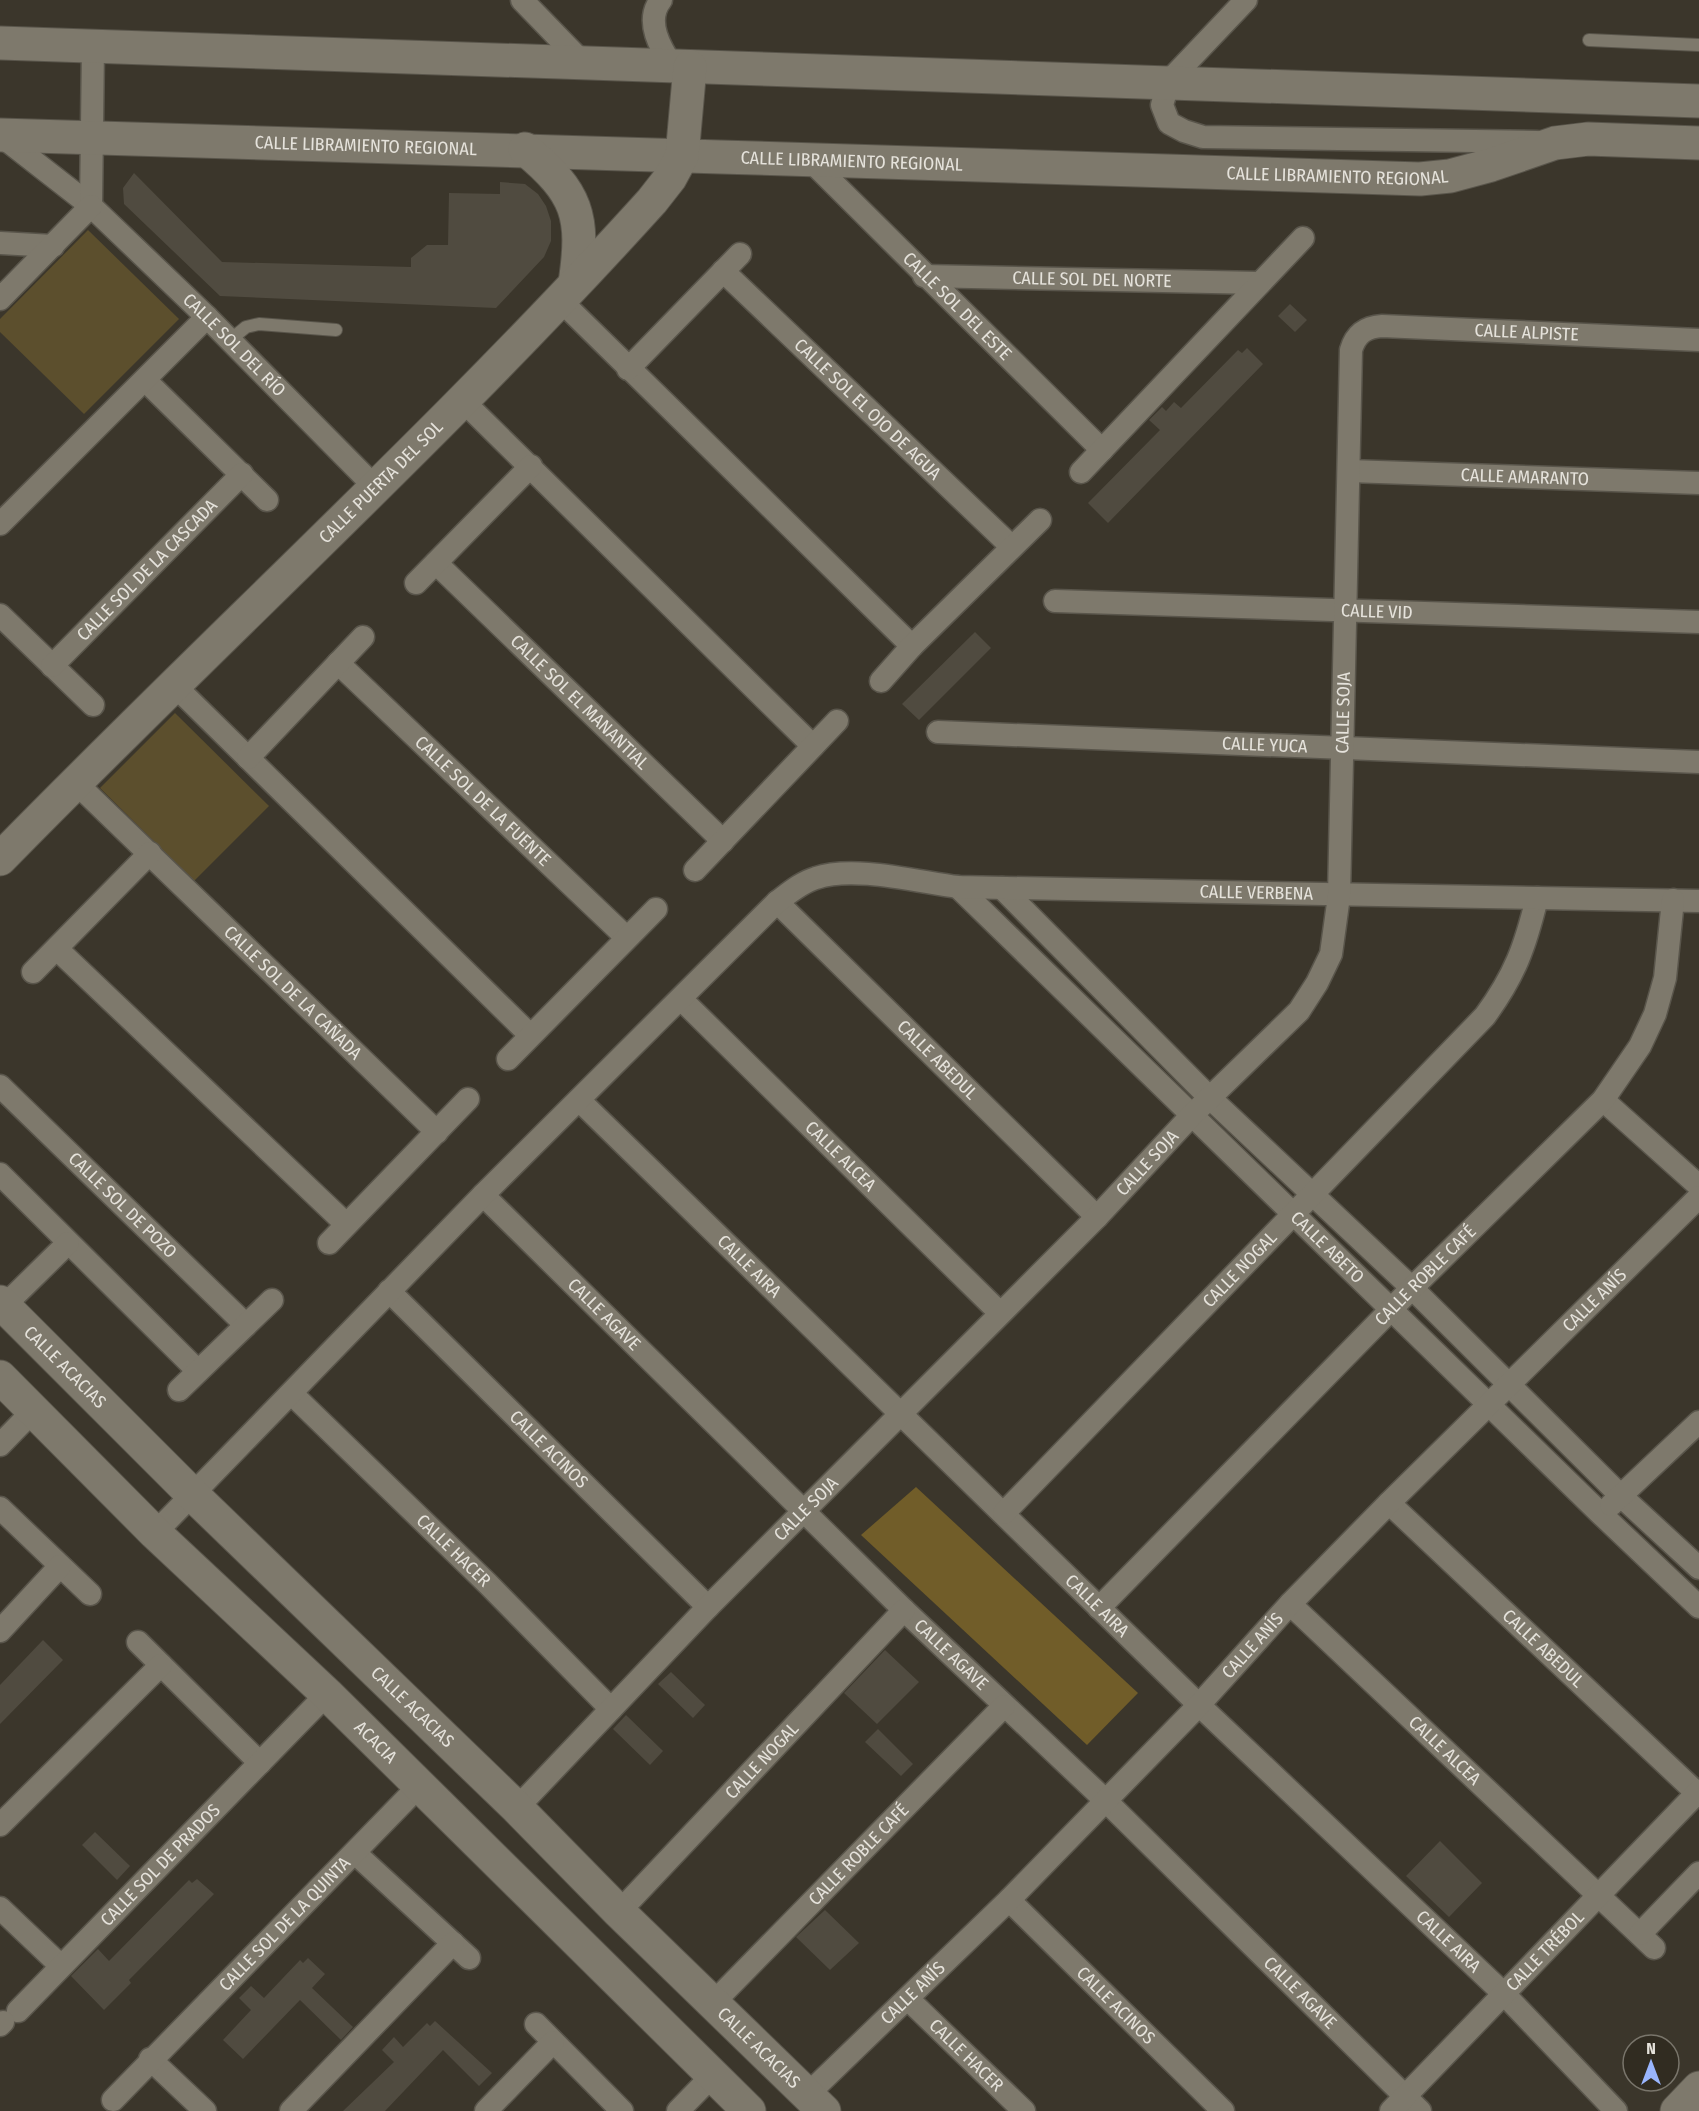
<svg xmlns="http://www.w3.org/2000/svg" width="1699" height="2111" viewBox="0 0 1699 2111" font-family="'Fira Sans Condensed',sans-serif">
	<rect width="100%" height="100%" fill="#3b362b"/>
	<g fill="#5c4f2d">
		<path d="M88 230 179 319 84 414 0 332V319Z"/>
		<path d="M175 713 269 806 194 881 100 788Z"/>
	</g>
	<path fill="#715d29" d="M916 1487 1138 1693 1087 1745 861 1535Z"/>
	<g fill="#504b40">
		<path d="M134 173 222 262 411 267V258L427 245H448L449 193 500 194V182L525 184 538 194 546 206 551 221V241L544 257 496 308 220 296 124 204 123 188Z"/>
		<path d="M1290 304 1307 320 1295 332 1278 316Z"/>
		<path d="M1247 348 1263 364 1108 523 1088 503 1160 430 1149 420 1162 407 1166 411 1174 402 1181 408 1238 350 1242 353Z"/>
		<path d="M975 632 991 648 919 720 902 704Z"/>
		<path d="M43 1640 63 1660 0 1724V1685Z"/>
		<path d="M885 1650 919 1682 877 1724 844 1693Z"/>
		<path d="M671 1672 705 1705 693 1718 658 1684Z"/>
		<path d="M626 1715 663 1751 650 1765 613 1729Z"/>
		<path d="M878 1729 913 1764 901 1776 865 1742Z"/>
		<path d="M95 1832 130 1866 117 1880 82 1845Z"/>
		<path d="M1440 1841 1482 1883 1449 1917 1406 1876Z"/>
		<path d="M197 1879 214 1894 129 1980 131 1983 104 2010 71 1976 98 1949 109 1961 189 1880 192 1883Z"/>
		<path d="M825 1910 859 1943 830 1970 796 1937Z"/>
		<path d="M308 1958 325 1974 312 1988 353 2027 341 2040 300 2000 243 2059 223 2040 251 2010 239 1998 251 1986 264 1998 300 1960 303 1963Z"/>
		<path d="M435 2021 492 2073 479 2086 443 2050 385 2111H343L394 2062 382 2050 394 2037 403 2047 427 2023 430 2026Z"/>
	</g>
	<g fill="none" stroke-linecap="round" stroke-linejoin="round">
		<defs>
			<g id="lane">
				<path d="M1589 40 1699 45"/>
				<path d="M230 340 246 327 259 324 336 330"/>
			</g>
			<g id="street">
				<path d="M522 0 584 64"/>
				<path d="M661 0C644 21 661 49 673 67"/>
				<path d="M1246 0 1169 81 1162 105 1169 123 1184 131 1203 137 1537 142"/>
				<path id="s1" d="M0 135 91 206 207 317 375 487"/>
				<path id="s2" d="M811 161 1102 450"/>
				<path d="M91 206 93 47"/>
				<path d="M0 243 53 246"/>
				<path id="s3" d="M723 271 1012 547"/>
				<path id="s4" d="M924 276 1260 283"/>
				<path d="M0 299 91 206"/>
				<path d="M559 299 912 646"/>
				<path d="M628 369 740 254"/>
				<path d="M145 380 267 500"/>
				<path d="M462 400 813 746"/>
				<path id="s5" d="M1349 471 1699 483"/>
				<path d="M1081 472 1303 238"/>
				<path d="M0 524 207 317"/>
				<path id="s6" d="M436 563 723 841"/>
				<path d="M416 583 531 466"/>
				<path id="s7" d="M1055 601 1699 622"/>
				<path d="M0 615 93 705"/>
				<path id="s8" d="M338 663 626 937"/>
				<path id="s9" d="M52 666 242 474"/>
				<path d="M881 681 912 646 1040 520"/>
				<path d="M173 684 530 1035"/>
				<path id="s10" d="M938 732 1699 762"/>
				<path d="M248 758 363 637"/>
				<path id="s11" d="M75 782 437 1132"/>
				<path d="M695 870 837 721"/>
				<path id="s12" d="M958 887 1601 1514 1699 1607"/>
				<path d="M1002 888 1209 1097 1412 1288 1621 1496 1699 1568"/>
				<path id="s13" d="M777 902 1097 1217"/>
				<path d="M57 949 346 1224"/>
				<path d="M33 972 150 853"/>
				<path id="s14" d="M681 999 1000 1313"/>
				<path d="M508 1059 656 909"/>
				<path id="s15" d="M0 1086 246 1325"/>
				<path id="s16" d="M579 1100 1199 1705 1503 1993 1616 2111"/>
				<path d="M1603 1100 1699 1186"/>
				<path d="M0 1174 198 1371"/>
				<path id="s17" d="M483 1195 904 1610 1105 1800 1420 2111"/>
				<path d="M329 1243 468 1099"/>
				<path id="s18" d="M389 1291 708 1607"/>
				<path d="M4 1306 68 1243"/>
				<path d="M179 1390 272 1300"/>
				<path id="s19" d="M292 1394 488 1584 611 1709"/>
				<path d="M0 1445 34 1410"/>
				<path id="s20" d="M1389 1503 1699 1795"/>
				<path d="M1611 1505 1699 1422"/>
				<path d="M0 1508 90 1594"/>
				<path id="s21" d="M1004 1513 1485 1016C1515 975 1525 947 1537 898"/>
				<path id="s22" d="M155 1533 483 1195 777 902C789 893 802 882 816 878 854 865 918 882 958 887L1699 901"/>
				<path id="s23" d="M1290 1604 1654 1948"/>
				<path id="s24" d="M1099 1608 1412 1288 1603 1100 1640 1046 1655 1014 1665 978 1673 900"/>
				<path d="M0 1631 60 1566"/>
				<path d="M138 1642 260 1763"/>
				<path id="s25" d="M517 1808 708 1607 1097 1217 1191 1116 1299 1011 1317 983 1331 954 1339 896 1351 350C1356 333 1366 327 1382 326L1699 340"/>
				<path d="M0 1825 161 1665"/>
				<path d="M355 1853 469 1958"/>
				<path id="s26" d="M1009 1900 1223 2111"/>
				<path d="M0 1908 61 1966"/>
				<path id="s27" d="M619 1912 904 1610"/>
				<path d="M1640 1934 1699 1873"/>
				<path id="s28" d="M908 1999 1024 2111"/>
				<path id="s29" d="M713 2003 1004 1706"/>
				<path id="s30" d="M18 2011 327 1694"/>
				<path d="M536 2024 622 2111"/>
				<path d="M0 2025 3 2022"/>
				<path d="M150 2059 205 2111"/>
				<path id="s31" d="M807 2095 1009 1900 1199 1705 1290 1604 1389 1503 1699 1197"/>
				<path id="s32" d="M113 2100 419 1786"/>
				<path d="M291 2111 453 1943"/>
				<path d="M486 2111 553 2042"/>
				<path d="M678 2111 711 2077"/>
				<path id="s33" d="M1391 2111 1699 1791"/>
			</g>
			<g id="secondary">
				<path d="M0 43 1699 101"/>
				<path id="s34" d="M0 135C473 148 947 165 1420 179L1450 176 1491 165 1555 143 1588 139 1699 143"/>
				<path d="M525 149C578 193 585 216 575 283"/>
				<path id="s35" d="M0 859C216 638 445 430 652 201L670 178 682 156 690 67"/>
				<path id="s36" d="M0 1302 193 1495 517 1808 619 1912 824 2111"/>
				<path id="s37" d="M0 1377 155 1533 327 1694 749 2111"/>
				<path d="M1677 2111 1699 2088"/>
			</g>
		</defs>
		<use href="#lane" stroke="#59554b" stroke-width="14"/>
		<use href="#street" stroke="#59554b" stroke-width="25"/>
		<use href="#secondary" stroke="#59554b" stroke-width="35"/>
		<use href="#lane" stroke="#7e796c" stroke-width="12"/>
		<use href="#street" stroke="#7e796c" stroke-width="22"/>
		<use href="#secondary" stroke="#7e796c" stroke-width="33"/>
	</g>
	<g text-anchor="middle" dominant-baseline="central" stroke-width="6" stroke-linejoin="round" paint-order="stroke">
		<g font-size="18" fill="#e5e2db" stroke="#312c21">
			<text stroke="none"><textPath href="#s34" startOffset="366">CALLE LIBRAMIENTO REGIONAL</textPath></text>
			<text stroke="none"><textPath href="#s34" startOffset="852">CALLE LIBRAMIENTO REGIONAL</textPath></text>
			<text stroke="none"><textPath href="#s34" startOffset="1338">CALLE LIBRAMIENTO REGIONAL</textPath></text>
			<text stroke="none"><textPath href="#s4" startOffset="168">CALLE SOL DEL NORTE</textPath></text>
			<text stroke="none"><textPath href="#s2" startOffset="206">CALLE SOL DEL ESTE</textPath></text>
			<text stroke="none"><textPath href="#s25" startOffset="1974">CALLE ALPISTE</textPath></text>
			<text stroke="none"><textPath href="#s1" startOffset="315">CALLE SOL DEL RÍO</textPath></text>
			<text stroke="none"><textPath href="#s3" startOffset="200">CALLE SOL EL OJO DE AGUA</textPath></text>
			<text stroke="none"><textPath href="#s5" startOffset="176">CALLE AMARANTO</textPath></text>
			<text stroke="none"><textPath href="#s35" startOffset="536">CALLE PUERTA DEL SOL</textPath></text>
			<text stroke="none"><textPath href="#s9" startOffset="135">CALLE SOL DE LA CASCADA</textPath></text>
			<text stroke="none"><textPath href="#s7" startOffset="322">CALLE VID</textPath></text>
			<text stroke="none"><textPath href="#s6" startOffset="200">CALLE SOL EL MANANTIAL</textPath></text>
			<text stroke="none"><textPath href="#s25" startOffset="1424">CALLE SOJA</textPath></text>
			<text stroke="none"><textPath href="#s10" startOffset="327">CALLE YUCA</textPath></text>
			<text stroke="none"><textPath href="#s8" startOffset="200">CALLE SOL DE LA FUENTE</textPath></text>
			<text stroke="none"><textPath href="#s22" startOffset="1374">CALLE VERBENA</textPath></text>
			<text stroke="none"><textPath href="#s11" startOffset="303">CALLE SOL DE LA CAÑADA</textPath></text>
			<text stroke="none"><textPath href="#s13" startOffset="225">CALLE ABEDUL</textPath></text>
			<text stroke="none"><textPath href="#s14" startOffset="224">CALLE ALCEA</textPath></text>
			<text stroke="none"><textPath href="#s25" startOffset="902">CALLE SOJA</textPath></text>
			<text stroke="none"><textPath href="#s15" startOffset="171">CALLE SOL DE POZO</textPath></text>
			<text stroke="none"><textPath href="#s12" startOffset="516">CALLE ABETO</textPath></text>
			<text stroke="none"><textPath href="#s16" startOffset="238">CALLE AIRA</textPath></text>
			<text stroke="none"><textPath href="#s21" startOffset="339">CALLE NOGAL</textPath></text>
			<text stroke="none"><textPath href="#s24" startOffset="466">CALLE ROBLE CAFÉ</textPath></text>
			<text stroke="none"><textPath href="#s31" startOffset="1119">CALLE ANÍS</textPath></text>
			<text stroke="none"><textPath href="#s17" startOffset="170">CALLE AGAVE</textPath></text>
			<text stroke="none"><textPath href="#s36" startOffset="92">CALLE ACACIAS</textPath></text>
			<text stroke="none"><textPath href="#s18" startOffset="225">CALLE ACINOS</textPath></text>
			<text stroke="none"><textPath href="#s25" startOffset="416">CALLE SOJA</textPath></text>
			<text stroke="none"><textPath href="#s19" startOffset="225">CALLE HACER</textPath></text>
			<text stroke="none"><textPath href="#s16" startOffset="724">CALLE AIRA</textPath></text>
			<text stroke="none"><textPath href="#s31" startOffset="633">CALLE ANÍS</textPath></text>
			<text stroke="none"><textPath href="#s20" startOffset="212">CALLE ABEDUL</textPath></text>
			<text stroke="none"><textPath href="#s17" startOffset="656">CALLE AGAVE</textPath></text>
			<text stroke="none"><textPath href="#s36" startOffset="578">CALLE ACACIAS</textPath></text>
			<text stroke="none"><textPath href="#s37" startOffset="524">ACACIA</textPath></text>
			<text stroke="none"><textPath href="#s23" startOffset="213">CALLE ALCEA</textPath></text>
			<text stroke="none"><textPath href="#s27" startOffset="208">CALLE NOGAL</textPath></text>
			<text stroke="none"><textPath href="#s29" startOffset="208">CALLE ROBLE CAFÉ</textPath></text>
			<text stroke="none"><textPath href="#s30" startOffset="204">CALLE SOL DE PRADOS</textPath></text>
			<text stroke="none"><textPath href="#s32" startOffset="246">CALLE SOL DE LA QUINTA</textPath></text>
			<text stroke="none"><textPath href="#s16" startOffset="1210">CALLE AIRA</textPath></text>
			<text stroke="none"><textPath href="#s33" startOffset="222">CALLE TRÉBOL</textPath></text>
			<text stroke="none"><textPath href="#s17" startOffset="1142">CALLE AGAVE</textPath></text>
			<text stroke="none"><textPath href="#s31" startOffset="147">CALLE ANÍS</textPath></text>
			<text stroke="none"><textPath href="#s26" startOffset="150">CALLE ACINOS</textPath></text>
			<text stroke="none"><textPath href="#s36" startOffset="1064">CALLE ACACIAS</textPath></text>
			<text stroke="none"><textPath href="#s28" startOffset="81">CALLE HACER</textPath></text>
		</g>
	</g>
	<g transform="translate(1651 2063)"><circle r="28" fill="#312c21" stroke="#79756b" stroke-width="1.5"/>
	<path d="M0-4.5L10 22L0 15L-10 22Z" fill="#99b5fd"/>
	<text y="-9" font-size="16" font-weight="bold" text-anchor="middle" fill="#e5e2db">N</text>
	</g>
</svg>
